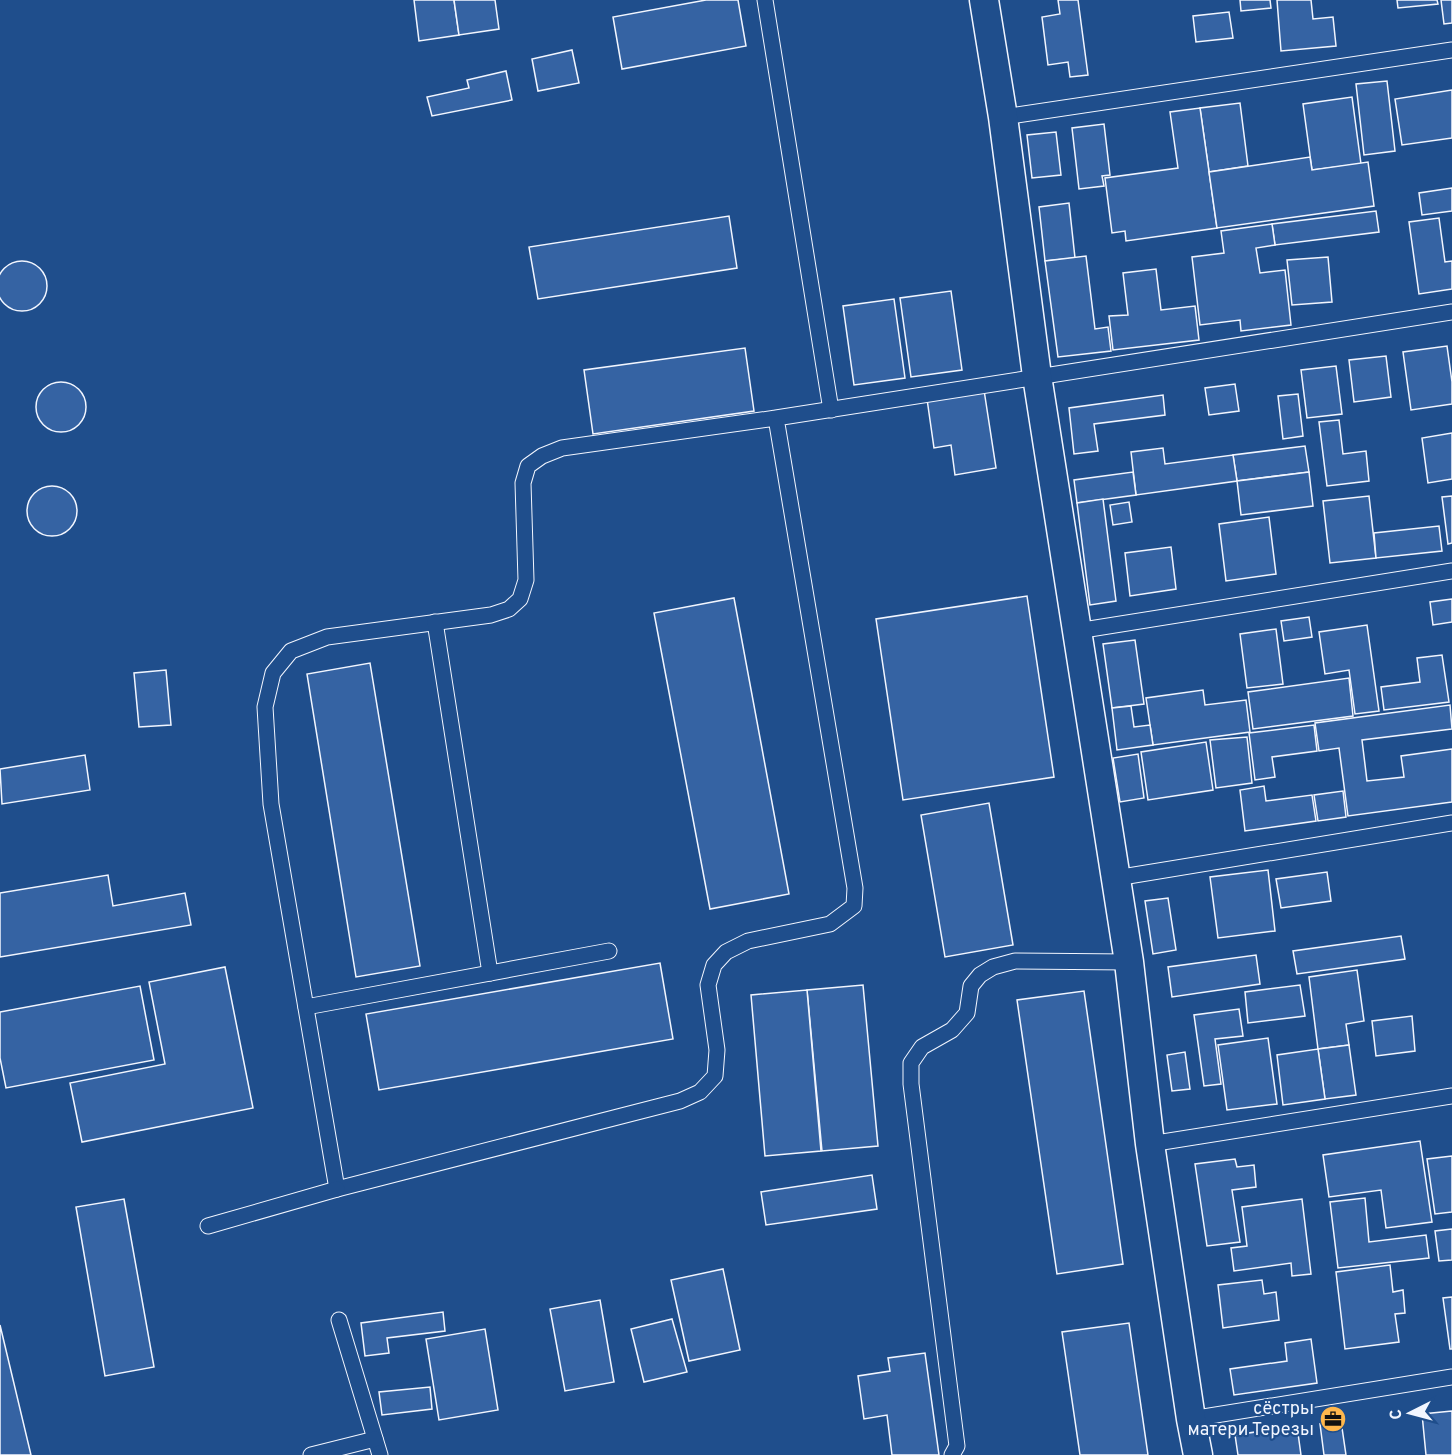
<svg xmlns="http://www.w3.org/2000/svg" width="1452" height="1455" viewBox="0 0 1452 1455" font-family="Overpass,sans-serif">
	<rect width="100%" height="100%" fill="#1f4e8c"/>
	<g fill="#3563a3" stroke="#f2f6ff" stroke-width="1.5">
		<path d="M414 0H454L459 35 419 41Z"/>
		<path d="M454 0H495L499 29 459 35Z"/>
		<path d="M706 0H738L746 46 622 69 613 17Z"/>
		<path d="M1058 0H1078L1088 75 1070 77 1068 62 1048 65 1042 17 1060 14Z"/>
		<path d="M1240 0H1270L1271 8 1241 11Z"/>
		<path d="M1277 0H1311L1313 19 1333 17 1336 46 1281 51Z"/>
		<path d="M1397 0H1437L1438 4 1398 8Z"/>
		<path d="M1441 0H1452V23L1444 24Z"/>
		<path d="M1229 12 1233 38 1196 42 1193 16Z"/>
		<path d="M572 50 579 83 538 91 532 59Z"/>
		<path d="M506 71 512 100 432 116 427 97 469 88 467 80Z"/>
		<path d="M1387 81 1395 151 1364 155 1356 84Z"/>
		<path d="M1452 90V138L1402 145 1395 99Z"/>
		<path d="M1352 97 1361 164 1312 170 1303 104Z"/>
		<path d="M1240 103 1248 166 1209 172 1200 108Z"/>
		<path d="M1200 108 1217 228 1126 241 1125 231 1112 233 1105 178 1178 168 1170 112Z"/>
		<path d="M1104 124 1110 175 1102 176 1104 186 1079 189 1072 128Z"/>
		<path d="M1056 132 1061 175 1032 178 1027 135Z"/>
		<path d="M1310 157 1312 170 1368 162 1374 206 1217 228 1209 172Z"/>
		<path d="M1452 188V211L1422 215 1419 193Z"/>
		<path d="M1069 203 1075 258 1045 261 1039 207Z"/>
		<path d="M1376 211 1379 232 1275 245 1272 224Z"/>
		<path d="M729 216 737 268 538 299 529 247Z"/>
		<path d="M1439 218 1445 262 1452 261V289L1419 294 1409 222Z"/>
		<path d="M1272 224 1275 245 1256 248 1260 273 1285 270 1291 325 1241 331 1240 320 1200 325 1192 257 1224 253 1221 231Z"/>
		<path d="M1086 256 1095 329 1108 327 1111 351 1058 357 1045 261Z"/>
		<path d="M1328 257 1332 302 1292 305 1287 260Z"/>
		<circle cx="22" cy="286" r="25"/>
		<path d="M1156 269 1161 310 1195 306 1199 340 1113 350 1109 316 1128 315 1123 273Z"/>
		<path d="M951 291 962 370 911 377 900 298Z"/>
		<path d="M894 299 905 378 854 385 843 306Z"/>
		<path d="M1447 346 1452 382V404L1411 410 1403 352Z"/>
		<path d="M745 348 754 411 593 434 584 370Z"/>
		<path d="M1386 356 1391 397 1354 402 1349 360Z"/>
		<path d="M1336 366 1342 414 1307 418 1301 370Z"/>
		<circle cx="61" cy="407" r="25"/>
		<path d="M1235 384 1239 411 1209 415 1205 388Z"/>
		<path d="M984 390 996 468 955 475 951 445 934 448 927 399Z"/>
		<path d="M1298 394 1303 436 1283 439 1278 396Z"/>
		<path d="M1163 395 1165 415 1094 424 1098 451 1074 454 1069 408Z"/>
		<path d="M1339 420 1343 454 1366 451 1369 481 1327 486 1319 422Z"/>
		<path d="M1452 433V479L1428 483 1422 438Z"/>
		<path d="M1305 446 1309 472 1237 481 1233 455Z"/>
		<path d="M1163 448 1165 464 1233 455 1237 481 1136 495 1131 452Z"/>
		<path d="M1133 472 1136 495 1077 503 1074 480Z"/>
		<path d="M1309 472 1313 506 1241 515 1237 481Z"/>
		<circle cx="52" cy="511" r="25"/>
		<path d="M1369 496 1376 558 1330 563 1323 501Z"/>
		<path d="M1452 496V543L1448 544 1442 497Z"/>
		<path d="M1103 499 1116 601 1090 605 1077 503Z"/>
		<path d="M1129 502 1132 522 1113 525 1110 505Z"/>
		<path d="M1269 517 1276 574 1226 581 1219 524Z"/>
		<path d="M1439 526 1442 551 1376 558 1374 533Z"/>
		<path d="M1171 547 1176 589 1130 596 1125 553Z"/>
		<path d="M1027 596 1054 777 903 800 876 619Z"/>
		<path d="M734 598 789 894 710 909 654 613Z"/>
		<path d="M1452 599V622L1433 625 1430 602Z"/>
		<path d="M1309 617 1312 637 1284 641 1281 621Z"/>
		<path d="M1367 625 1379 711 1355 714 1349 670 1325 674 1319 632Z"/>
		<path d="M1276 629 1283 684 1247 688 1240 634Z"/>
		<path d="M1135 640 1144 704 1112 708 1103 644Z"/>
		<path d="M1442 655 1449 702 1384 710 1381 687 1420 682 1417 658Z"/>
		<path d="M370 663 420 966 356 977 307 674Z"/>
		<path d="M166 670 171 725 139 727 134 673Z"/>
		<path d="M1349 678 1353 716 1253 729 1248 692Z"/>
		<path d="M1203 690 1205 705 1246 700 1250 732 1153 745 1146 698Z"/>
		<path d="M1450 705 1452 729 1362 740 1367 781 1404 777 1401 756 1452 749V802L1348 816 1339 748 1319 751 1315 723Z"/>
		<path d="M1131 706 1134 727 1150 725 1153 745 1117 750 1112 708Z"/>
		<path d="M1314 725 1317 751 1272 757 1275 777 1255 780 1249 733Z"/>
		<path d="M1247 737 1252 783 1216 788 1210 740Z"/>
		<path d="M1206 742 1213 790 1148 800 1141 752Z"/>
		<path d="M1138 754 1144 798 1120 802 1113 758Z"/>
		<path d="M85 755 90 790 2 804 0 769Z"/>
		<path d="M1264 786 1266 801 1312 795 1316 821 1245 831 1240 790Z"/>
		<path d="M1343 791 1346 817 1318 821 1314 795Z"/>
		<path d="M989 803 1013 945 945 957 921 815Z"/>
		<path d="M1268 870 1275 931 1218 938 1210 877Z"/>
		<path d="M1327 872 1331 901 1281 908 1276 879Z"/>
		<path d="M108 875 113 906 185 893 191 925 0 957V893Z"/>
		<path d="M1168 898 1176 950 1153 954 1145 901Z"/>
		<path d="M1401 936 1405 959 1297 974 1293 951Z"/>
		<path d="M1256 955 1260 984 1172 997 1168 967Z"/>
		<path d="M660 963 673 1039 379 1090 366 1014Z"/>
		<path d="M225 967 253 1108 82 1142 70 1083 165 1064 149 982Z"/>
		<path d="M1357 970 1364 1021 1346 1024 1349 1045 1318 1049 1309 977Z"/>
		<path d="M863 985 878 1146 822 1151 807 990Z"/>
		<path d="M1300 985 1305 1016 1248 1023 1245 992Z"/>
		<path d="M140 986 154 1060 6 1088 0 1058V1012Z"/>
		<path d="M807 990 821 1151 765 1156 751 995Z"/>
		<path d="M1084 991 1123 1264 1057 1274 1017 1000Z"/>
		<path d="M1239 1009 1243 1036 1215 1039 1221 1084 1204 1086 1194 1015Z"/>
		<path d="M1412 1016 1415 1051 1376 1056 1372 1021Z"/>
		<path d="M1268 1038 1277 1104 1227 1110 1218 1045Z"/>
		<path d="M1349 1045 1356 1095 1325 1099 1318 1049Z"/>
		<path d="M1318 1049 1325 1099 1283 1105 1277 1055Z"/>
		<path d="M1185 1052 1190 1089 1172 1091 1167 1055Z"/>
		<path d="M1420 1141 1432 1222 1386 1228 1381 1190 1329 1197 1323 1155Z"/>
		<path d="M1452 1156V1212L1435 1214 1427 1159Z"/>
		<path d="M1235 1159 1237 1167 1254 1165 1256 1187 1232 1190 1240 1242 1207 1246 1195 1164Z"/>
		<path d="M872 1175 877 1209 766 1225 761 1192Z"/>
		<path d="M1365 1198 1369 1242 1426 1235 1429 1258 1338 1268 1330 1202Z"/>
		<path d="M124 1199 154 1367 105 1376 76 1207Z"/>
		<path d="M1302 1199 1311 1274 1292 1276 1291 1263 1234 1271 1231 1248 1247 1246 1242 1207Z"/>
		<path d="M1452 1229V1260L1439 1261 1435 1231Z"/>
		<path d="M1390 1265 1393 1292 1403 1290 1405 1313 1395 1314 1399 1342 1345 1349 1336 1272Z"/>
		<path d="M723 1269 740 1350 689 1361 671 1280Z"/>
		<path d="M1262 1280 1264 1294 1276 1292 1279 1320 1223 1328 1218 1285Z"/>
		<path d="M1452 1297V1349H1450L1443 1298Z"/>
		<path d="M600 1300 614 1382 565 1391 550 1309Z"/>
		<path d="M443 1312 445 1331 387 1338 389 1353 365 1356 361 1323Z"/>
		<path d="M672 1319 687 1372 644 1382 631 1329Z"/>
		<path d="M1129 1323 1148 1455H1080L1062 1332Z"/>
		<path d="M0 1325 31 1455H0Z"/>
		<path d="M485 1329 498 1410 439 1420 426 1339Z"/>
		<path d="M1311 1339 1317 1383 1234 1395 1230 1369 1287 1361 1285 1343Z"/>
		<path d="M925 1353 939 1455H892L887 1415 864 1419 858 1376 890 1371 888 1358Z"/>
		<path d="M430 1387 432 1409 382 1415 379 1392Z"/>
		<path d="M1452 1411V1455H1426L1422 1414Z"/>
		<path d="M1341 1421 1346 1455H1324L1320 1424Z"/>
		<path d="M1297 1426 1301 1455H1238L1235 1435Z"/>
	</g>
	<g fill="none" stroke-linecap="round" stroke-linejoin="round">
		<defs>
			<g id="lane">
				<path d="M765 0 831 410"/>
				<path d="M1003 117 1452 50"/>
				<path d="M776 418 855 888 854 906 830 924 748 941 726 952 714 965 708 985 717 1050 715 1076 700 1092 680 1101 337 1189 271 804 265 707 273 673 291 651 327 637 491 615 509 609 520 599 526 580 523 483 528 466 542 456 562 448 776 418 1452 312"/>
				<path d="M435 622 490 973"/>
				<path d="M1077 631 1452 571"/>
				<path d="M1116 878 1452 823"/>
				<path d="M306 1007 609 951"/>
				<path d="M1150 1144 1452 1096"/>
				<path d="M208 1226 337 1189"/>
				<path d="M339 1320 380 1455"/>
				<path d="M1191 1419 1452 1377"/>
				<path d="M311 1455 375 1439"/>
				<path d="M952 1455 957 1446 911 1084V1063L922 1047 952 1030 967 1013 971 986 980 975 993 967 1015 961 1129 962"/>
			</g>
			<path id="street" d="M984 0 1003 117 1037 376 1129 962 1150 1144 1191 1419 1198 1455"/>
		</defs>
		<use href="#lane" stroke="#f2f6ff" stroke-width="17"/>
		<use href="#street" stroke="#f2f6ff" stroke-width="31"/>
		<use href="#lane" stroke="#1f4e8c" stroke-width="15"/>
		<use href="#street" stroke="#1f4e8c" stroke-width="28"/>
	</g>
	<defs>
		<symbol id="office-disc" viewBox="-11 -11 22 22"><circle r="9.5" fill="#ffb74d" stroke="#1f4e8c"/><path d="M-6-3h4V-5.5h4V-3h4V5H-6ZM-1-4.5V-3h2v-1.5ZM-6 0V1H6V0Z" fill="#111"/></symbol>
	</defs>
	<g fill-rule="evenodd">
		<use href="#office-disc" x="1318" y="1404" width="30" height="30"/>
	</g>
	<g text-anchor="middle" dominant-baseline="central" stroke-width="4.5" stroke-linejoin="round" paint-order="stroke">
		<g font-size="18" fill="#f2f6ff" stroke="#1f4e8c" text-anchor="end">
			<text x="1314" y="1409">сёстры<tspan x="1314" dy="21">матери Терезы</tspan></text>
		</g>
	</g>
	<g transform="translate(1410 1413) rotate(264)" stroke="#1f4e8c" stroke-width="4.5" paint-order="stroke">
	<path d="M0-4.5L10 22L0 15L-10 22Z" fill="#f2f6ff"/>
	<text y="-9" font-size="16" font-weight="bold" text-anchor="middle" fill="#f2f6ff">С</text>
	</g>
</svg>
